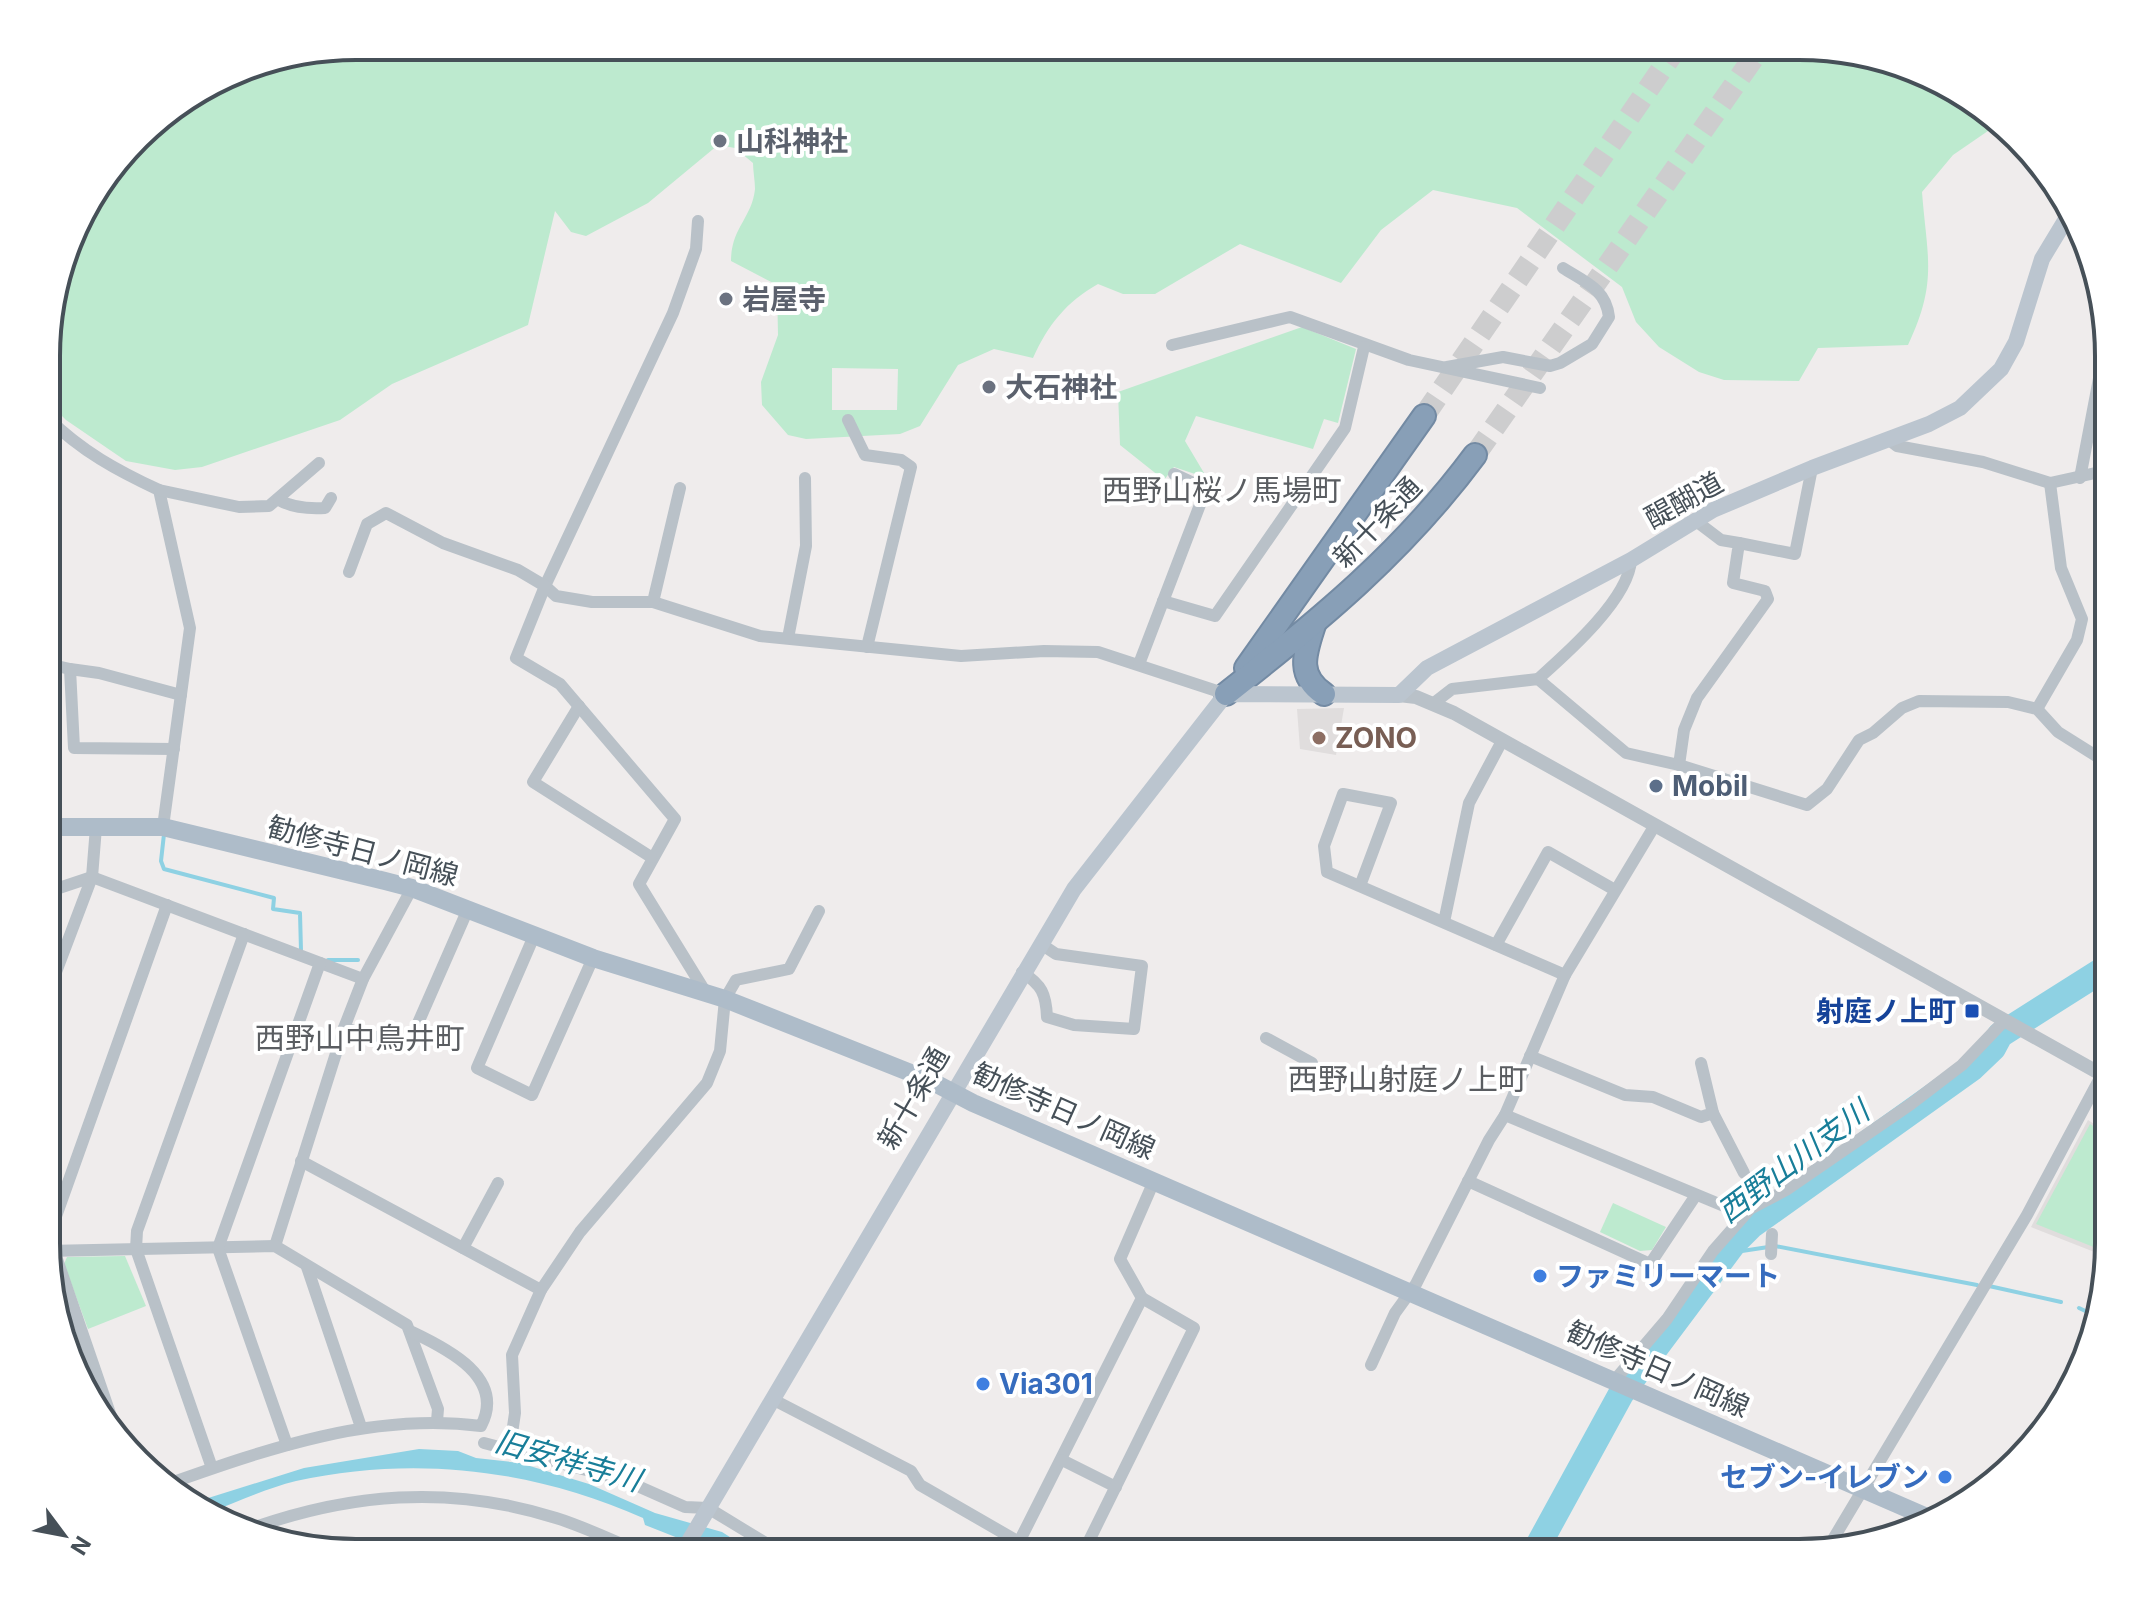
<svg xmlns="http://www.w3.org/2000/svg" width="2155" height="1599" viewBox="0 0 2155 1599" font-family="Inter,'Noto Sans JP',sans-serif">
	<rect width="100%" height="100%" fill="#efecec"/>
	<g fill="#e0dddd">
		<path d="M1344 708 1336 755 1300 749 1297 709Z"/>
		<path d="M2088 1120 2108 1133V1264L2098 1310 2086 1304 2102 1255 2031 1227Z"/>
	</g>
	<g fill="#bdeacf" fill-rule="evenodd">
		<path d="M356 46 1819 47 1917 69 2001 122 1953 155 1922 192C1927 257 1938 282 1908 345L1818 348 1799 381 1724 380 1699 372 1659 347 1636 322 1622 287 1517 208 1433 190 1381 230 1341 283 1240 244 1155 294H1123L1098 284C1066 302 1048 325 1033 358L994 349 958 365 920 426 900 434 806 439 788 435 762 405 761 382 778 335 777 285 731 261C731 228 752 218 755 189 755 181 753 171 753 163L735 148 718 145 648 203 586 236 571 232 555 211 528 325 392 384 340 420 202 467 175 470 126 461 66 420 49 403V315L87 201 152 123 256 63ZM832 368 898 369 897 410H832Z"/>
		<path d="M1302 327 1356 349 1338 423 1324 419 1313 449 1196 416 1185 441 1207 478 1174 467 1164 480 1120 445 1118 392Z"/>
		<path d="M2090 1124 2108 1135V1264L2099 1305 2090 1300 2106 1252 2036 1224Z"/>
		<path d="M1613 1203 1666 1227 1652 1250 1640 1251 1600 1232Z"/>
		<path d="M125 1256 146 1306 88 1329 64 1264 67 1257Z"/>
	</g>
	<path fill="#8ed1e3" d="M419 1449 458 1451 476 1458 520 1463 589 1484 655 1513 722 1532 755 1553H716L645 1525 643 1518C533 1469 414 1455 296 1481 267 1488 238 1502 210 1512L198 1505 205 1499 304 1468Z"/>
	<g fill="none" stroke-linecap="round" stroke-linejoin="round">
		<g stroke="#8ed1e3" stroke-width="4">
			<path d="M164 834 161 861 164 869 274 898 273 909 300 913 301 951"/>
			<path d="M328 960H358"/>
			<path d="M1719 1263 1742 1251 1775 1246 1977 1285"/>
			<path d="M1989 1286 2061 1302"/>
			<path d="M2079 1308 2096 1316"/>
		</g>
		<path stroke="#8ed1e3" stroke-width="26" d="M1534 1553 1621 1394 1734 1243 1751 1226 1971 1069 1993 1048 2000 1035 2109 966"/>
		<g stroke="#cdcdce" stroke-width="22" stroke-dasharray="22 11" stroke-linecap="butt">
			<path d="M1424 416 1677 47"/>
			<path d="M1475 455 1761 47"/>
		</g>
		<defs>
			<g id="motorway">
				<path d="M1314 625C1305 653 1296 675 1324 694"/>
				<path d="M1246 668 1424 416"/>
				<path d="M1226 694C1320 620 1403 552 1475 455"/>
			</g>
		</defs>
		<use href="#motorway" stroke="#738aa3" stroke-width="26"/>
		<g stroke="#b9c1c8" stroke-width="12">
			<path d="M698 221 696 249 673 313 545 586 556 596 592 602H653L760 636 961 656 1044 651 1098 652 1226 694"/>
			<path d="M1172 345 1290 317 1409 360 1540 388"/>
			<path d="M1447 367 1503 357 1550 366 1560 363 1592 344 1609 317C1606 289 1585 282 1563 268"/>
			<path d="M48 418C81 451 118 471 159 490L190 628 163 827"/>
			<path d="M848 420 865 455 901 460 911 467 867 647"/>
			<path d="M1888 439 1897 446 1983 462 2050 483 2109 470"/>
			<path d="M2080 478 2106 342"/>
			<path d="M159 490 239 507 269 506 319 463"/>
			<path d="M279 500C293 508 308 509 325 508L331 498"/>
			<path d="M1739 543 1795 554 1812 468"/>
			<path d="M349 572 367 524 386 513 443 543 518 570 545 586 516 658 560 684 675 819 639 884 706 993"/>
			<path d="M1163 601 1215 616 1345 428 1364 347"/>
			<path d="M653 602 680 488"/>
			<path d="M788 638 806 546 805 478"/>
			<path d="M48 664 70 669 74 748 174 749"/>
			<path d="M1139 664 1206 489 1174 474"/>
			<path d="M70 669 99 673 181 695"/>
			<path d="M1538 679C1566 654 1629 599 1631 560"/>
			<path d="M1434 703 1452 689 1538 679 1626 753 1679 765 1807 805 1827 789 1859 740 1873 733 1902 708 1919 701 2008 702 2037 709 2058 732 2109 764"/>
			<path d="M579 706 533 782 651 857"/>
			<path d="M2037 709 2077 640 2082 619 2061 568 2050 483"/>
			<path d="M1679 765 1684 730 1697 698 1768 599 1765 591 1733 583 1739 543 1721 540 1696 521"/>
			<path d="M1360 886 1391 803 1343 794 1324 846 1327 872 1565 975"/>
			<path d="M47 892 92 877 363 979"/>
			<path d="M1444 922 1469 803 1502 741"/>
			<path d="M534 936 477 1068 532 1095 593 958"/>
			<path d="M1496 945 1548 852 1615 890"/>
			<path d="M1022 972C1042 985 1046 994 1047 1017L1074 1025 1134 1029 1142 966 1056 954 1041 944"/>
			<path d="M47 996 92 877 96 827"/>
			<path d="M344 1028 408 1046 468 909"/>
			<path d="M1266 1038 1312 1063"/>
			<path d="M1530 1056 1625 1095 1653 1097 1701 1117 1713 1113 1701 1063"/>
			<path d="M1713 1113 1744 1173"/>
			<path d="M1505 1115 1736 1211"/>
			<path d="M301 1161 541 1290"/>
			<path d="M1468 1181 1650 1264 1696 1195"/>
			<path d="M275 1246 344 1028 363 979 412 888"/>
			<path d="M463 1248 498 1183"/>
			<path d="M47 1251 275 1246 407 1325 438 1409 437 1421"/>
			<path d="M1771 1254 1772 1234"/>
			<path d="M307 1267 361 1427"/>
			<path d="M1371 1365 1395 1313 1416 1284 1489 1140 1505 1115 1565 975 1655 825"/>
			<path d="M1614 1381 1667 1319 1713 1251 1750 1209 1786 1190 1911 1104 1962 1065 2005 1020"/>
			<path d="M772 1399 911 1471 920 1485 1019 1542 1142 1298 1120 1259 1154 1181"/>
			<path d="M115 1428 49 1236 167 905"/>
			<path d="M484 1443 624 1480 685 1507 708 1508 782 1553"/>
			<path d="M287 1445 218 1248 320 963"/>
			<path d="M510 1447 515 1413 512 1355 541 1290 580 1232 707 1083 720 1051 725 999 736 980 789 969 819 911"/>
			<path d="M1062 1460 1116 1487"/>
			<path d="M212 1468 136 1249 137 1231 244 934"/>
			<path d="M165 1485C267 1449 371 1412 481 1426 506 1378 448 1349 412 1332"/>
			<path d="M244 1531C348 1493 449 1484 556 1518 585 1527 613 1541 641 1552"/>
			<path d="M1829 1546 2027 1215 2108 1063"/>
			<path d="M1083 1553 1194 1328 1142 1298"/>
		</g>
		<path stroke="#b9c1c8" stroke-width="14" d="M1399 695 1416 697 1454 713 2108 1078"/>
		<path stroke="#bbc5cf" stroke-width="16" d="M682 1553 1074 889 1226 694 1399 695 1427 668 1631 560 1713 510 1812 468 1929 424 1960 408 2001 369 2016 342 2042 259 2071 211"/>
		<path stroke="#aebcc9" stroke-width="18" d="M48 827H163L385 881 412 888 593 958 725 999 931 1081 973 1103 1936 1521"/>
		<use href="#motorway" stroke="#889fb7" stroke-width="22"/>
	</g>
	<g fill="#6b7280" stroke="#fff" stroke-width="3">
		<circle cx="720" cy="141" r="8"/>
		<circle cx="726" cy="299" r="8"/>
		<circle cx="989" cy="387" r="8"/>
	</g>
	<circle fill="#8d6e63" stroke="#fff" stroke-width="3" cx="1319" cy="738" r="8"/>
	<circle fill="#5c6f8a" stroke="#fff" stroke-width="3" cx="1656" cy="786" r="8"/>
	<rect fill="#1a4fb4" stroke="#fff" stroke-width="3" x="1964" y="1003" width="16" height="16" rx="4"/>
	<g fill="#3f7fe0" stroke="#fff" stroke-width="3">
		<circle cx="1540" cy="1276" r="8"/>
		<circle cx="983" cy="1384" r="8"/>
		<circle cx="1945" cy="1477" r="8"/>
	</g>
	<g text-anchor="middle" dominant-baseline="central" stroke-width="8" stroke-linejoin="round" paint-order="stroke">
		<g font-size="28" font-weight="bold" fill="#5b616d" stroke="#fff" text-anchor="start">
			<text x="736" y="141">山科神社</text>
			<text x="742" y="299">岩屋寺</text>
			<text x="1005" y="387">大石神社</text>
		</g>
		<g font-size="28" fill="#465058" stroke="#fff">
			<text transform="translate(1684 500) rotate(-29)">醍醐道</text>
			<text transform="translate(1377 522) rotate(-46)">新十条通</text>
			<text transform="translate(363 851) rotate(15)">勧修寺日ノ岡線</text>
			<text transform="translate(913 1098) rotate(-60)">新十条通</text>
			<text transform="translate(1064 1111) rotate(24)">勧修寺日ノ岡線</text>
			<text transform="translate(1658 1369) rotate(24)">勧修寺日ノ岡線</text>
		</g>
		<g font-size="28" font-weight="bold" fill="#785e54" stroke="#fff" text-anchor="start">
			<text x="1335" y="738">ZONO</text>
		</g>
		<g font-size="28" font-weight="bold" fill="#4e5e75" stroke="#fff" text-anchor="start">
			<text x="1672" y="786">Mobil</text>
		</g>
		<g font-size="28" font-weight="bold" fill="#164399" stroke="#fff" text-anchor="end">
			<text x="1956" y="1011">射庭ノ上町</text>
		</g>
		<g font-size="28" font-weight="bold" fill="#366cbe" stroke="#fff" text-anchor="start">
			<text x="1556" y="1276">ファミリーマート</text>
			<text x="999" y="1384">Via301</text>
			<text x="1929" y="1477" text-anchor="end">セブン-イレブン</text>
		</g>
		<g font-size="30" fill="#5a5d61" stroke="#fff">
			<text x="1222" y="490">西野山桜ノ馬場町</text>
			<text x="360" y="1038">西野山中鳥井町</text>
			<text x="1408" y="1079">西野山射庭ノ上町</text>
		</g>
		<g font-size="30" font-style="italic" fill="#187e99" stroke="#fff">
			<text transform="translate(1793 1161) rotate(-37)">西野山川支川</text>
			<text transform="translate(568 1460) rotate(16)">旧安祥寺川</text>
		</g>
	</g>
	<path d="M0 0H2155V1599H0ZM356 60H1799A296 296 0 0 1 2095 356V1243A296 296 0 0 1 1799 1539H356A296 296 0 0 1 60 1243V356A296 296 0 0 1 356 60Z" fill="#fff" fill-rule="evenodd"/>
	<path fill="none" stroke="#465058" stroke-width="4" d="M356 60H1799A296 296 0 0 1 2095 356V1243A296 296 0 0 1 1799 1539H356A296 296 0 0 1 60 1243V356A296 296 0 0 1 356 60Z"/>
	<g transform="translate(64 1535) rotate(122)" stroke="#ffffff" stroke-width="6" paint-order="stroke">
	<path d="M0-6L14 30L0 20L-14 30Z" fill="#465058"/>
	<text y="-12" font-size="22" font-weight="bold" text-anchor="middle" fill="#465058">N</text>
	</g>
</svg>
